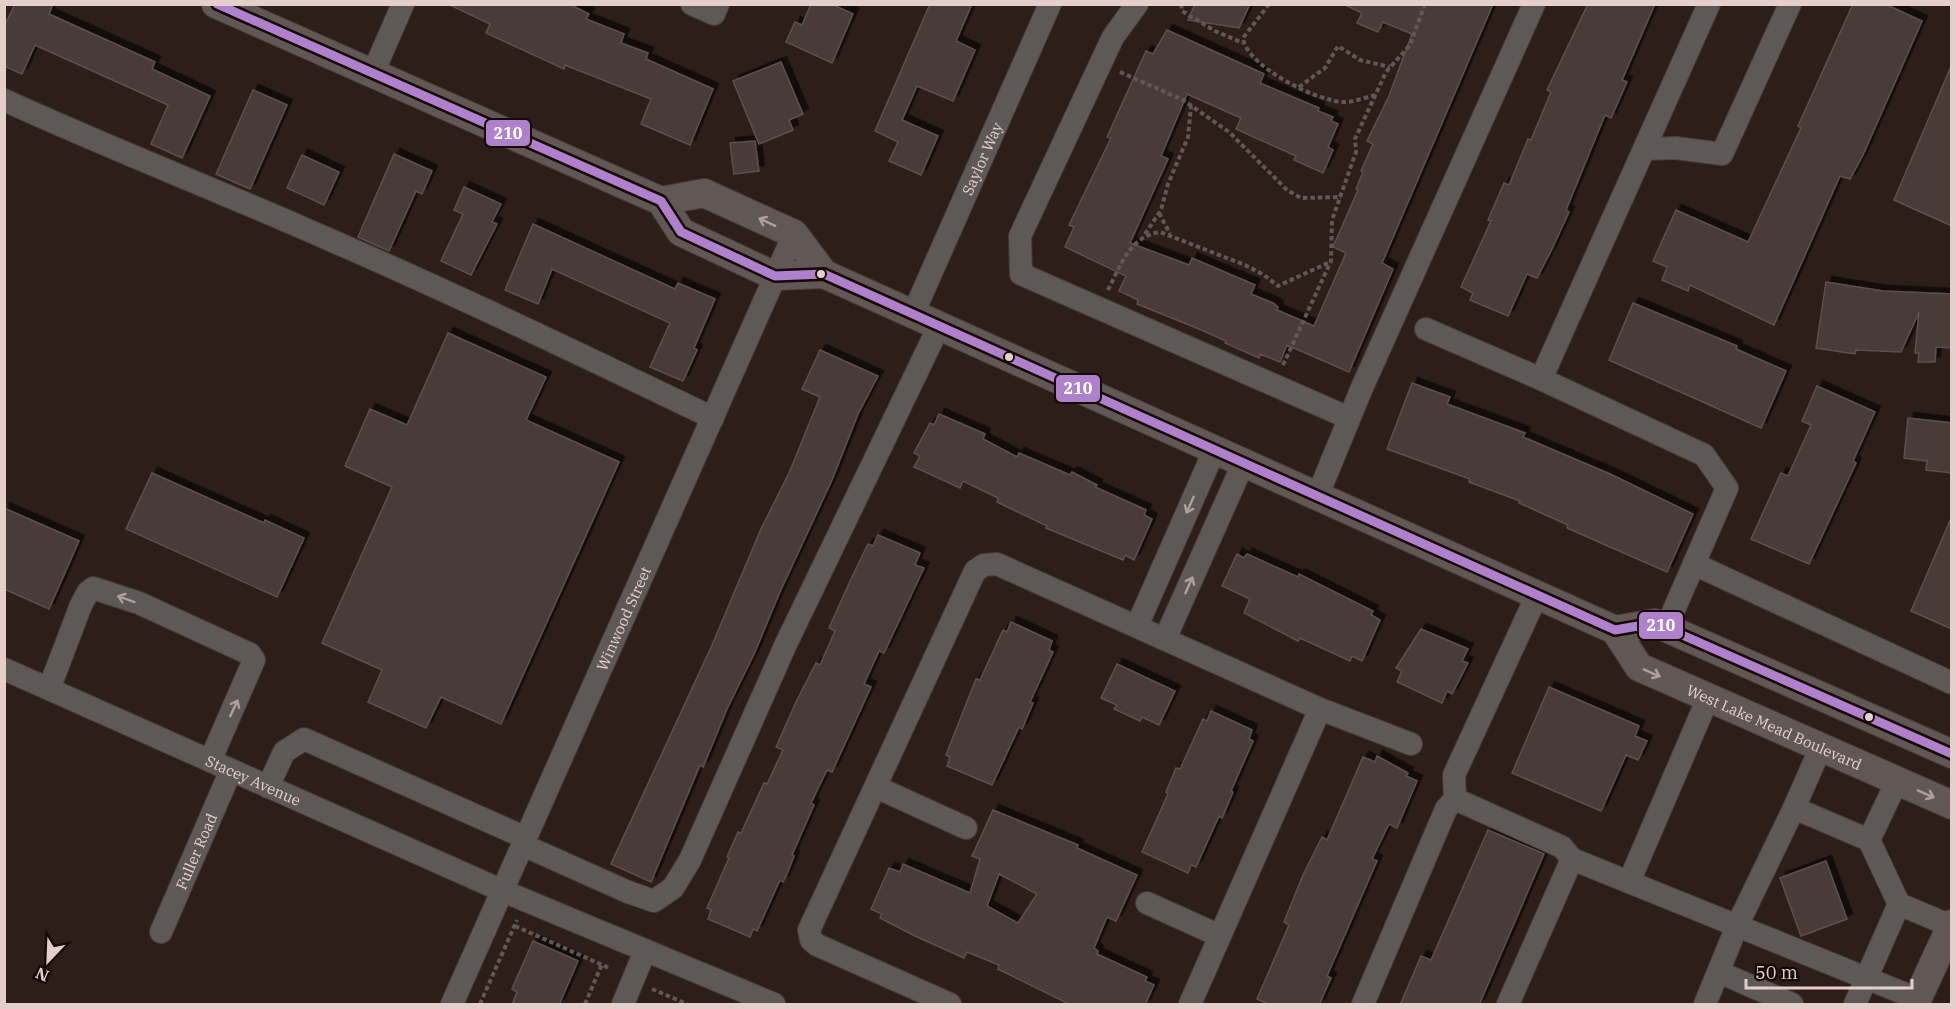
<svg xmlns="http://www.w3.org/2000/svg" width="1956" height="1009" viewBox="0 0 1956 1009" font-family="'IBM Plex Serif',serif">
	<defs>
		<filter id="shadow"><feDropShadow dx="5.5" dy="-5.5" stdDeviation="0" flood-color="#0009"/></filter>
	</defs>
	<rect width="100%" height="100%" fill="#2e1e1a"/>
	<g fill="#483a39" stroke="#5d4f4e" stroke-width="1.5" fill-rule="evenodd" filter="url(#shadow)">
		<path d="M15 4H53L49 14 155 62 152 69 210 96 182 158 151 144 168 105 35 45 22 74 4 66V27Z"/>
		<path d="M448 4H569L589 14 586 19 624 34 621 43 648 53 646 59 713 89 690 145 641 124 651 99 565 65 564 69 486 33 490 24Z"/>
		<path d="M811 4H831L853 14 832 63 786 42 795 22 802 25Z"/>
		<path d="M930 4H972L956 41 975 50 953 101 917 86 902 120 938 136 921 175 889 161 898 142 875 131Z"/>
		<path d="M1195 4H1250L1239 28 1188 20Z"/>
		<path d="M1343 4H1493L1382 263 1393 269 1349 372 1287 345 1280 362 1260 354 1259 358 1225 343 1226 341 1199 329 1137 304 1138 300 1119 291 1126 276 1065 247 1074 227 1069 225 1111 138 1107 137 1146 51 1153 54 1167 30 1264 74 1260 83 1319 108 1318 111 1333 117 1331 121 1338 124 1328 147 1333 150 1323 173 1294 160 1296 156 1236 129 1241 118 1187 94 1161 156 1168 159 1130 243 1189 265 1192 258 1255 285 1251 294 1273 303 1278 307 1277 310 1314 326 1346 253 1333 247 1358 190 1356 189 1363 172 1361 171 1373 144 1367 141 1389 96 1412 34 1383 22 1378 32 1357 23 1362 13Z"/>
		<path d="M1588 4H1655L1622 80 1627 82 1611 118 1605 115 1566 210 1569 212 1552 249 1537 278 1527 274 1508 316 1470 300 1473 293 1461 287 1491 221 1488 220 1504 183 1509 185 1528 139 1531 140 1551 92 1547 90Z"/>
		<path d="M1853 4H1885L1922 21 1863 155 1850 179 1840 176 1774 325 1690 285 1688 291 1662 280 1667 267 1653 261 1676 210 1748 242 1801 128 1798 126Z"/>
		<path d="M781 62 803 114 789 120 793 130 759 144 733 81Z"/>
		<path d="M1952 64V226L1894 200Z"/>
		<path d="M253 90 287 105 250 189 216 174Z"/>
		<path d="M755 141 759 171 734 174 730 143Z"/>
		<path d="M394 154 432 171 422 194 416 191 389 251 358 237Z"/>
		<path d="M302 155 339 172 324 205 287 188Z"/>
		<path d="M464 187 501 204 492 222 497 224 471 275 441 261 463 214 454 210Z"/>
		<path d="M533 224 675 289 678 283 715 299 694 348 697 350 683 381 650 367 670 323 552 269 538 304 505 290Z"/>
		<path d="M1826 282 1883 291 1952 294V348L1936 347 1935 362H1918L1919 353H1915L1919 312 1901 352 1856 350 1855 354 1816 348Z"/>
		<path d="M1633 303 1737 346 1736 349 1786 371 1761 428 1609 360Z"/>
		<path d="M448 333 546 377 526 420 619 462 501 724 441 697 426 728 368 702 382 670 322 643 392 487 345 466 370 409 407 425Z"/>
		<path d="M820 350 878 376 858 414 832 480 779 594 755 652 727 709 703 767 700 765 651 882 611 864 712 645 761 529 789 473 820 397 802 389Z"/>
		<path d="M1412 383 1450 397 1447 404 1525 433 1523 437 1610 474 1693 514 1667 572 1567 528 1568 525 1519 503 1520 501 1469 482 1470 479 1387 449Z"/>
		<path d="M1817 386 1875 412 1853 461 1856 463 1809 564 1751 539 1781 473 1788 476 1811 425 1802 421Z"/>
		<path d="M939 414 985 434 983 439 1017 457 1019 453 1070 475 1072 472 1097 485 1095 487 1146 510 1144 515 1152 519 1134 560 1125 555 1123 560 1046 528 1047 526 997 502 998 498 963 481 960 488 914 467 920 456 914 453 930 423 934 425Z"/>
		<path d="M1908 418 1952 423V473L1926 470 1927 461 1904 458Z"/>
		<path d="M152 473 264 523 265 520 304 538 277 597 126 529Z"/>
		<path d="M4 508 79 541 49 609 4 589Z"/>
		<path d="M1952 516V629L1911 611Z"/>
		<path d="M878 535 920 553 915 565 924 568 884 653 879 651 864 684 871 687 832 772 827 770 811 803 814 805 792 855 794 856 787 874 783 882 780 880 757 931 753 929 750 937 708 919 711 910 707 908 729 858 727 857 738 832 741 833 764 783 767 784 783 750 776 747 796 702 816 663 820 665 835 631 829 628 851 579 868 544 873 546Z"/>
		<path d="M1237 554 1244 558 1247 554 1298 577 1299 574 1373 611 1371 615 1380 620 1362 661 1352 656 1350 661 1300 638 1298 641 1244 613 1250 599 1222 586Z"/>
		<path d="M1011 622 1052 641 1049 650 1053 652 1030 702 1033 703 1022 729 1019 727 992 785 947 766 950 757 946 755 976 679 980 680 1003 630 1007 632Z"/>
		<path d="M1421 629 1468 649 1462 661 1468 663 1452 694 1447 691 1442 703 1397 682 1402 671 1396 668Z"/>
		<path d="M1117 664 1175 691 1159 725 1142 717 1140 721 1114 709 1117 705 1101 698Z"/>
		<path d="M1549 687 1639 726 1635 736 1647 741 1638 760 1626 755 1601 811 1512 773Z"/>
		<path d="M1211 711 1252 730 1249 739 1253 741 1231 791 1233 792 1222 818 1219 816 1196 867 1191 865 1188 873 1142 852 1168 794 1166 792 1176 768 1180 769 1203 719 1207 721Z"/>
		<path d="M1377 756 1408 773 1406 776 1417 781 1397 828 1389 824 1372 859 1377 861 1327 976 1331 978 1319 1005H1270L1257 999 1289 925 1284 922 1303 875 1322 837 1327 840 1363 757 1375 762Z"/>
		<path d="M993 810 1078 845 1077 848 1137 875 1116 921 1107 917 1094 948 1098 951 1097 954 1147 977 1145 981 1154 985 1145 1005H1071L998 969 999 965 967 952 964 958 915 936 880 918 882 914 871 909 889 868 900 872 903 864 970 893 980 859 972 856ZM999 874 1037 894 1018 923 987 906Z"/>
		<path d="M1488 830 1544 854 1479 1005H1400L1421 956 1431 960Z"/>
		<path d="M1826 861 1847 919 1801 936 1780 878Z"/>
		<path d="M533 941 578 961 559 1005H512L517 992 512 989Z"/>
	</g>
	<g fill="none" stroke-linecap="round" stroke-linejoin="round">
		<defs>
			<g id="minor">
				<path d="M692 4 714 14 718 4"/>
				<path d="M1137 4 1113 37 1020 236 1021 274 1349 418"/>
				<path d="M372 75 403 4"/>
				<path d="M4 100C104 146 205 185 305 229 442 288 578 353 713 418"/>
				<path d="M1645 149 1676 148 1722 154 1790 4"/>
				<path id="s1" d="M913 314 1050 4"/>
				<path d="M1426 329 1541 379"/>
				<path d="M1317 497 1361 390 1534 4"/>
				<path d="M1694 564 1952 683"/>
				<path d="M1137 626 1214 451"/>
				<path d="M1666 628 1727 488 1704 455 1541 379 1709 4"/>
				<path d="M1165 639 1243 464"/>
				<path id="s2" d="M4 669 503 891 774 1004"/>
				<path d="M49 689 81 605 88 592 93 588 139 603 250 654 254 660 210 761"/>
				<path d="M268 787 284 752 304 739 526 838"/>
				<path d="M876 787 966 828"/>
				<path d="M1455 799 1454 775 1537 595"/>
				<path d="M1794 808 1821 747"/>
				<path d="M523 845 628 892 654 901 673 888 690 860 785 646 939 326"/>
				<path d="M1629 882 1708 698"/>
				<path d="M1147 903 1220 936"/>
				<path d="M1899 904 1951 926"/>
				<path id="s3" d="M161 932 231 770"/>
				<path d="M1719 972 1792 1004"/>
				<path id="s4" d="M452 1004 794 234"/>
				<path d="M623 1004 645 951"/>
				<path d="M950 1004 817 945 811 940 809 930 975 571 984 565 997 564 1320 709 1411 744"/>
				<path d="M1190 1004 1320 709"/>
				<path d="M1363 1004 1446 809 1455 799 1562 847 1572 859"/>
				<path d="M1508 1004 1572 859 1918 999"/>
				<path d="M1705 1004 1737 926 1794 808 1869 840"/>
				<path d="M1855 1004 1899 904 1869 840 1897 781"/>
			</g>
			<g id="major">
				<path d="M216 4 661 201 681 232 775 276 824 274 1615 630 1655 623 1952 754"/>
				<path d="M661 201 704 193 794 234 824 274"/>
				<path id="s5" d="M1615 630 1639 667 1952 805"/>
				<path d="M1915 1004 1952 924"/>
			</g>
		</defs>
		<use href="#minor" stroke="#4a3b38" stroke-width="24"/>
		<use href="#major" stroke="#4a3b38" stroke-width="30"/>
		<g stroke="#5f5856" stroke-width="4" stroke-dasharray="4.5 3" stroke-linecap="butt">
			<path d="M1181 4 1182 11 1215 31 1243 43"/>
			<path d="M1269 4 1243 38C1246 66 1318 102 1344 102 1354 102 1366 97 1376 95"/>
			<path d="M1120 72 1183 100 1229 132 1287 190 1301 198 1341 197"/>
			<path d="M1299 87 1325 68 1338 46 1360 60 1390 67"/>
			<path d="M1159 213 1170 234"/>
			<path d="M1145 234 1161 210 1168 184 1188 137 1191 106"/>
			<path d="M1108 290C1121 265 1129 237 1160 232L1245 265 1264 275 1278 286 1330 262"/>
			<path d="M1283 365 1331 261 1332 220 1356 152 1355 139 1386 72 1410 45 1425 4"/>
			<path d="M515 926 609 968"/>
			<path d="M652 989 687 1004"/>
			<path d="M480 1004 517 920"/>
			<path d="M585 1004 602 964"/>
		</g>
		<use href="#minor" stroke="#5e5956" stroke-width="22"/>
		<use href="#major" stroke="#615855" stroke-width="28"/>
		<defs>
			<path id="bus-1" d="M217 4 661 201 681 232 775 276 824 274 1615 630 1655 623 1952 754"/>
		</defs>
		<use href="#bus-1" stroke="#150806" stroke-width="14"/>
		<use href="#bus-1" stroke="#af80cb" stroke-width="9"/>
	</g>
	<defs><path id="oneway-shaft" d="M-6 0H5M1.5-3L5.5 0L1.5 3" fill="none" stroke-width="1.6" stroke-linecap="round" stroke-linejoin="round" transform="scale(1.5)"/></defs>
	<g stroke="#b09f9c">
		<use href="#oneway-shaft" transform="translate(767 222) rotate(-155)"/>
		<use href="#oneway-shaft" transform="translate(1652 673) rotate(24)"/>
		<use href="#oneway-shaft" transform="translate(1926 794) rotate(24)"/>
	</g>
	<g stroke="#afa09c">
		<use href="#oneway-shaft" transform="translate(1190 505) rotate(114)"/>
		<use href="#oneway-shaft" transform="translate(1189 585) rotate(-66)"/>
		<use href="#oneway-shaft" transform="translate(126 599) rotate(-160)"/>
		<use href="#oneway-shaft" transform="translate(234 708) rotate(-65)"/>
	</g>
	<g fill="#e5cfcb" stroke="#150806" stroke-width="2">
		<circle cx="821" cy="274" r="5"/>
		<circle cx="1009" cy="357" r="5"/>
		<circle cx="1869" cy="717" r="5"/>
	</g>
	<g text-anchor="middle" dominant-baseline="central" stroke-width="4.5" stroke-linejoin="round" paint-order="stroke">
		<g font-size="15" fill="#e5cfcb" stroke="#150806">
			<text stroke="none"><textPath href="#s1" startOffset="170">Saylor Way</textPath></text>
			<text stroke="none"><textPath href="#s4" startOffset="422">Winwood Street</textPath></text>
			<text stroke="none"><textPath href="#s5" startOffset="192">West Lake Mead Boulevard</textPath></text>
			<text stroke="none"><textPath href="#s2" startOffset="273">Stacey Avenue</textPath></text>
			<text stroke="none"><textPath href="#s3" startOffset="88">Fuller Road</textPath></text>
		</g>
	</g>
	<g stroke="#150806" stroke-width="2">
		<rect x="485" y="119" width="46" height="28" rx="6" fill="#af80cb"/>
		<rect x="1055" y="374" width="46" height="29" rx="6" fill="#af80cb"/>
		<rect x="1638" y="611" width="46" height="29" rx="6" fill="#af80cb"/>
	</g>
	<g font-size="16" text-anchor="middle" font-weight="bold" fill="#fff">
		<text x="508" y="139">210</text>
		<text x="1078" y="394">210</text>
		<text x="1661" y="631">210</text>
	</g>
	<rect width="1956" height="1009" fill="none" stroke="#e5cfcb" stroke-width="12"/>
	<g transform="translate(48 961) rotate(203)" stroke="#150806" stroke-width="4.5" paint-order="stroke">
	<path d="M0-4.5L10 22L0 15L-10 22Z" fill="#e5cfcb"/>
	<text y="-9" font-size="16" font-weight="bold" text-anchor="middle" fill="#e5cfcb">N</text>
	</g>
	<path d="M1746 979v9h166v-9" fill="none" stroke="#e5cfcb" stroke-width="3"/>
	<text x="1755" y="979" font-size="18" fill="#e5cfcb" stroke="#150806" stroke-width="4.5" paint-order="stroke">50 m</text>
</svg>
